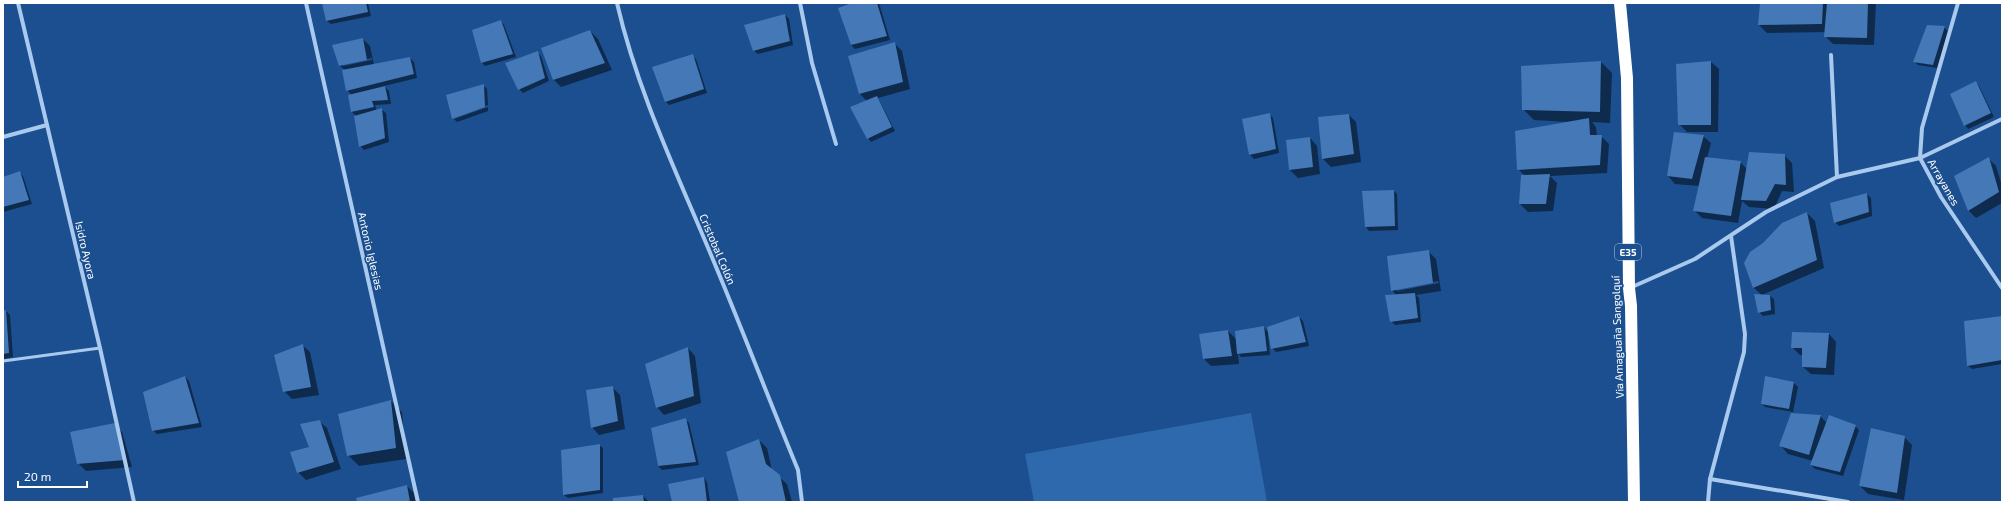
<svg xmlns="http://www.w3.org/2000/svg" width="2005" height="505" viewBox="0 0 2005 505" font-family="'Exo 2',sans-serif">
	<rect width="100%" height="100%" fill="#1b4f8f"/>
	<path fill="#2e69ad" d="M1251 413 1267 502H1034L1025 454Z"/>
	<g fill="#0007" fill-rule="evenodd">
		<path d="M323 3H368L371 16 331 24 327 21Z"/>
		<path d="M855 3H879L890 40 855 49 851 45Z"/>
		<path d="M1761 3H1876L1874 45 1833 44 1825 36 1826 32 1767 33 1759 25Z"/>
		<path d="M785 15 789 19 793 45 758 54 754 51Z"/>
		<path d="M501 21 504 25 516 57 485 66 482 63Z"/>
		<path d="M1944 27 1948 31 1937 68 1918 65 1914 61Z"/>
		<path d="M590 31 598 39 612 70 561 87 553 79Z"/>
		<path d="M363 39 370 46 374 65 410 58 414 62 417 78 384 86 389 91 391 104 375 105 377 111 382 110 386 113 389 142 364 150 360 146 357 117 352 112 349 96 352 95 347 90 345 70 340 66 334 46ZM372 58V60L343 66V64Z"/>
		<path d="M894 43 902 51 910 89 878 98 895 131 871 142 868 138 867 101 860 94Z"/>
		<path d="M537 52 541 56 549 81 523 93 519 89Z"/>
		<path d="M692 56 696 59 707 93 669 105 666 102Z"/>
		<path d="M1601 62 1612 73 1610 123 1592 122 1596 127 1597 136H1601L1609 144 1607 173 1550 176 1557 183 1553 211 1528 212 1520 204 1525 176 1518 169 1569 122 1534 120 1523 109 1522 67Z"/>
		<path d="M1711 62 1719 69 1718 132H1687L1679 124Z"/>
		<path d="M1976 82 1979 86 1994 117 1968 129 1965 125Z"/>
		<path d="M483 85 487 89 488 105 454 117V119L447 96Z"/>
		<path d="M488 107V111L457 122 454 119Z"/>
		<path d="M1269 114 1273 118 1279 153 1254 159 1250 155 1243 120Z"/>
		<path d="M1349 115 1356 122 1361 162 1331 167 1323 159 1319 118Z"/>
		<path d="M1703 136 1711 143 1707 158 1740 162 1747 169 1784 155 1792 163 1794 192 1782 191 1774 209 1749 207 1742 201 1738 223 1702 218 1694 210 1699 186 1675 184 1668 176Z"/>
		<path d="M1310 138 1317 146 1320 174 1298 178 1290 170 1287 141Z"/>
		<path d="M1988 158 1996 166 2002 186V203L1976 218 1969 211 1956 176Z"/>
		<path d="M19 172 23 176 32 204 3 212V178Z"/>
		<path d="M1394 191 1397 194 1398 230 1369 231 1366 227Z"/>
		<path d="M1867 194 1871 198 1872 216 1839 226 1835 222Z"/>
		<path d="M1807 213 1815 221 1824 268 1762 295 1754 288 1746 263Z"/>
		<path d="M1428 251 1436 259 1441 291 1416 295 1419 298 1421 322 1395 325 1391 321 1396 295 1392 290ZM1438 281 1439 283 1397 291V289Z"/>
		<path d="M1770 296 1774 299 1775 314 1763 316 1759 312Z"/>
		<path d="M6 311 10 315 13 357 3 359V312Z"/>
		<path d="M1299 317 1303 321 1309 346 1276 352 1272 348 1270 334H1268L1270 355 1241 357 1238 353 1239 364 1211 366 1204 359 1228 331 1237 340 1264 327 1269 333Z"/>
		<path d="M2002 317V364L1972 369 1968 366Z"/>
		<path d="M1829 334 1836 342 1834 375 1811 374 1803 367V355H1800L1792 347Z"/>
		<path d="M302 345 310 352 319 395 292 399 284 391Z"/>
		<path d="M688 348 695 356 701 403 664 415 657 407Z"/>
		<path d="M185 377 189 381 202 427 157 434 153 430Z"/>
		<path d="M1765 377 1794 383 1798 387 1793 412 1765 407 1762 404Z"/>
		<path d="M612 387 620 395 625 429 599 435 592 427Z"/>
		<path d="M391 401 402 412 406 459 359 466 348 455Z"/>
		<path d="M1820 416 1827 423 1855 426 1859 430 1843 476 1815 469 1811 465 1813 461 1788 454 1781 446Z"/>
		<path d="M685 419 689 423 699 465 662 470 658 466 652 429Z"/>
		<path d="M319 421 327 428 341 469 306 480 298 472 310 448Z"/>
		<path d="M115 424 122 432 132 467 86 471 78 463Z"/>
		<path d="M1904 437 1912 445 1904 500 1868 494 1860 486Z"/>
		<path d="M759 440 767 448 772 471 787 484 792 502H740Z"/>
		<path d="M599 445 603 448V493L568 498 564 495Z"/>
		<path d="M704 478 707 482 710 502H673Z"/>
		<path d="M407 486 414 493 416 502H358Z"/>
		<path d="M643 496 649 502H614Z"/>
	</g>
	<g fill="#4478b7">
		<path d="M322 3H366L368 12 326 21Z"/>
		<path d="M852 3H877L887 36 851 45 838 8Z"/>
		<path d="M1760 3H1823L1822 24 1758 25Z"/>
		<path d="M1827 3H1868L1867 38 1824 37Z"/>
		<path d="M785 14 790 41 753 51 744 25Z"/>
		<path d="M501 20 513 54 481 63 472 30Z"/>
		<path d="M1927 25 1945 26 1933 65 1913 62Z"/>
		<path d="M590 30 605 63 553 80 541 48Z"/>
		<path d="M363 38 367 60 339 66 332 45Z"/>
		<path d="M895 42 903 82 859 94 848 56Z"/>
		<path d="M538 51 545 78 518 90 505 63Z"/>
		<path d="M693 54 704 89 665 102 652 67Z"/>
		<path d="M410 57 414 74 346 91 342 70Z"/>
		<path d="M1601 61 1600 112 1522 110 1521 66Z"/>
		<path d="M1711 61V125H1678L1676 64Z"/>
		<path d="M1976 81 1991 113 1964 126 1950 94Z"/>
		<path d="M484 84 485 107 452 119 446 95Z"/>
		<path d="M385 86 388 100 372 101 374 107 351 112 348 95Z"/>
		<path d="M877 96 892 127 867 139 850 107Z"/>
		<path d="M382 108 385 138 359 147 354 116Z"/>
		<path d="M1270 113 1276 149 1249 155 1242 119Z"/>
		<path d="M1349 114 1354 154 1322 159 1318 117Z"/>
		<path d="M1589 118 1590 135H1602L1600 165 1517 170 1515 131Z"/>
		<path d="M1674 132 1704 135 1692 179 1667 176Z"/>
		<path d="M1310 137 1313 167 1289 170 1286 140Z"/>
		<path d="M1749 152 1785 154 1786 185 1775 184 1766 201 1741 200Z"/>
		<path d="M1705 157 1741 161 1731 216 1693 211Z"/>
		<path d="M1989 157 1999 192 1968 211 1954 176Z"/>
		<path d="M20 171 29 200 3 207V177Z"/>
		<path d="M1550 174 1546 204H1519L1521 175Z"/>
		<path d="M1394 190 1395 226 1365 227 1362 191Z"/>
		<path d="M1867 193 1869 212 1834 223 1830 203Z"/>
		<path d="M1807 212 1817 260 1753 288 1744 263 1750 252 1763 243 1782 223Z"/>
		<path d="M1429 250 1433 283 1391 291 1387 256Z"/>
		<path d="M1415 293 1418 318 1390 322 1385 295Z"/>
		<path d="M1754 294 1770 295 1771 310 1758 313Z"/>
		<path d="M6 310 9 353 3 354V311Z"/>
		<path d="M1299 316 1306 342 1271 349 1267 327Z"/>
		<path d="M2002 316V360L1967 366 1964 321Z"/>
		<path d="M1264 326 1267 351 1237 354 1235 331Z"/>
		<path d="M1228 330 1232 356 1203 359 1199 334Z"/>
		<path d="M1792 332 1829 333 1826 368 1802 367V348H1791Z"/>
		<path d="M303 344 311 387 283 392 274 355Z"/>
		<path d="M688 347 694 396 656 408 645 364Z"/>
		<path d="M185 376 199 423 152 431 143 392Z"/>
		<path d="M1765 376 1794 382 1789 409 1761 404Z"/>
		<path d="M613 386 618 421 591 428 586 390Z"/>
		<path d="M391 400 396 448 347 456 338 414Z"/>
		<path d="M1791 413 1821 415 1809 455 1779 446Z"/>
		<path d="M1829 415 1856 425 1840 472 1810 465Z"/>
		<path d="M686 418 696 462 658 466 651 428Z"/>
		<path d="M320 420 334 462 297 473 290 452 309 447 300 424Z"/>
		<path d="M115 423 125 460 77 464 70 432Z"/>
		<path d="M1871 428 1905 436 1897 493 1859 486Z"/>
		<path d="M759 439 766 464 780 475 786 502H739L726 452Z"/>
		<path d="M600 444V490L563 495 561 450Z"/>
		<path d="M704 477 707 502H672L668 484Z"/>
		<path d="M407 485 410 502H357L356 498Z"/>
		<path d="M643 495 644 502H613V498Z"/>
	</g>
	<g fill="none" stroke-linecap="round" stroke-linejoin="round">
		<path stroke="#a9c9ee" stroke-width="3" d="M3 361 100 348"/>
		<g stroke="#a9c9ee" stroke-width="4">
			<path d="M18 3 100 348 134 502"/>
			<path d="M306 3 418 502"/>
			<path d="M617 3C636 86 673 165 706 243 738 318 767 395 798 470L802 502"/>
			<path d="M800 3 812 63 836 144"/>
			<path d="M1958 3 1922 128 1920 158 1941 197 2002 288"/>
			<path d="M1831 55 1837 177"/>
			<path d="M3 137 47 125"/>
			<path d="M1632 287 1695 259 1766 212 1837 177 1920 158 2002 119"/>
			<path d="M1710 479 1848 502"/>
			<path d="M1708 502 1710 479 1744 352 1745 334 1731 236"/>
		</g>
		<path stroke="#fff" stroke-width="12" d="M1620 3 1627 78 1629 288 1631 306 1634 502"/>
	</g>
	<g text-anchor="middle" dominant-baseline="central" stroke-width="3.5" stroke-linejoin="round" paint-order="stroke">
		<rect fill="#1b4f8f" stroke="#bbcadd" stroke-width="1" x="1615" y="244" width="26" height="16" rx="3"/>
		<g font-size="10" font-weight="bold" fill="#fff">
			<text x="1628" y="252">E35</text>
		</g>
		<g font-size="11" fill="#fff" stroke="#1b4f8f">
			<text transform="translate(1944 182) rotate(60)">Arrayanes</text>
			<text transform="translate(718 249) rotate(67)">Cristobal Colón</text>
			<text transform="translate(86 250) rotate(77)">Isidro Ayora</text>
			<text transform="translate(371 251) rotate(77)">Antonio Iglesias</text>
			<text transform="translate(1617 337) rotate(-92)">Via Amaguaña Sangolquí</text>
		</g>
	</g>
	<rect width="2005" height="505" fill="none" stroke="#ffffff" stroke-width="8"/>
	<path d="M18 481v6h69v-6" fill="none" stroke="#ffffff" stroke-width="2"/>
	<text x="24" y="481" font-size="12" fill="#ffffff" stroke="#1b4f8f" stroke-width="3" paint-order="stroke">20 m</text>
</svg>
